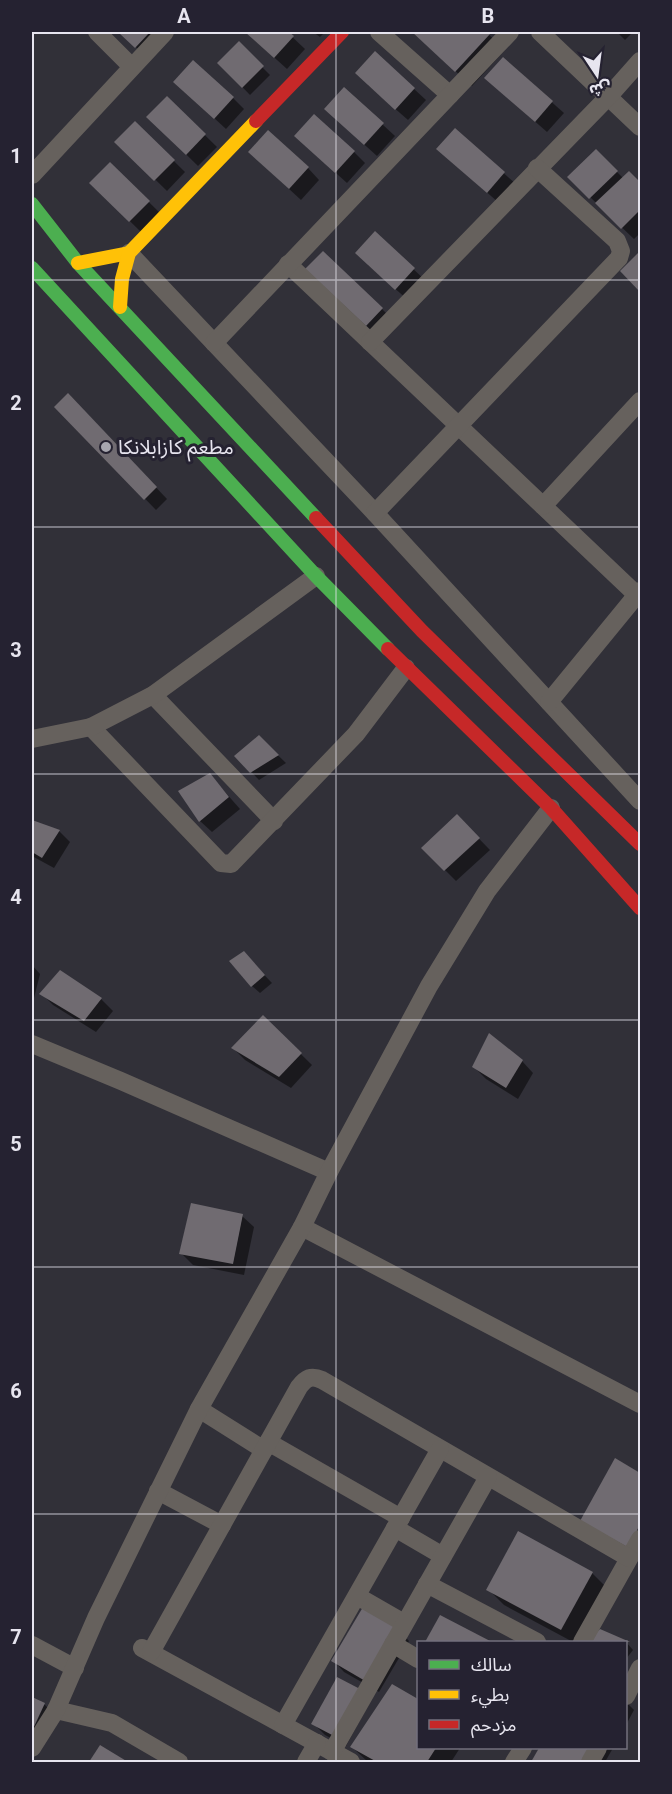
<svg xmlns="http://www.w3.org/2000/svg" width="672" height="1794" viewBox="0 0 672 1794" font-family="Roboto,'Noto Sans Arabic',sans-serif">
	<rect width="100%" height="100%" fill="#313038"/>
	<g fill="#0007">
		<path d="M119 32H161L148 58Z"/>
		<path d="M246 32H287L305 49 287 69Z"/>
		<path d="M313 32H325L320 37Z"/>
		<path d="M412 32H486L505 50 472 86Z"/>
		<path d="M617 32H633L625 40Z"/>
		<path d="M239 44 270 75 250 95 219 63Z"/>
		<path d="M375 53 426 100 408 120 368 85Z"/>
		<path d="M503 59 564 113 547 132 498 89Z"/>
		<path d="M344 89 395 136 377 156 337 120Z"/>
		<path d="M187 93 233 98 244 109 226 129Z"/>
		<path d="M167 98 217 147 198 166 148 117Z"/>
		<path d="M135 123 185 172 167 191 117 142Z"/>
		<path d="M455 130 516 184 499 203 450 160Z"/>
		<path d="M308 148 354 152 365 163 347 183Z"/>
		<path d="M596 151 623 178 629 173 640 184V233L634 239 569 177Z"/>
		<path d="M110 164 160 213 141 232 91 183Z"/>
		<path d="M262 164 308 168 319 180 301 200Z"/>
		<path d="M375 233 426 281 408 300 368 265Z"/>
		<path d="M640 253V290L622 271Z"/>
		<path d="M319 280 382 309 393 320 378 337Z"/>
		<path d="M56 407H80L167 499 156 510Z"/>
		<path d="M259 737 286 763 259 780 236 756Z"/>
		<path d="M210 775 240 809 212 832 200 821Z"/>
		<path d="M457 816 490 850 456 881 423 848Z"/>
		<path d="M32 822 59 831 70 842 54 868 32 856Z"/>
		<path d="M251 961 272 983 260 993 252 986Z"/>
		<path d="M32 965 40 974 32 1006Z"/>
		<path d="M61 972 101 999 113 1011 96 1032 53 1005 41 993Z"/>
		<path d="M263 1017 312 1065 291 1088 245 1060 233 1048Z"/>
		<path d="M522 1061 533 1073 518 1099 486 1079 474 1067Z"/>
		<path d="M242 1216 254 1227 244 1275 193 1265 181 1253Z"/>
		<path d="M615 1460 640 1475V1560L597 1536Z"/>
		<path d="M519 1533 592 1573 608 1589 573 1642 504 1605 488 1589Z"/>
		<path d="M441 1617 489 1642H427Z"/>
		<path d="M398 1629 409 1641 379 1692 344 1672 333 1660Z"/>
		<path d="M600 1631 626 1642 633 1650 626 1659V1642H594L591 1640Z"/>
		<path d="M393 1686 418 1700V1748H460L451 1762H368L352 1747Z"/>
		<path d="M32 1698 45 1705 56 1716 32 1735Z"/>
		<path d="M370 1702 346 1746 325 1735 313 1723Z"/>
		<path d="M626 1702 634 1710 626 1725Z"/>
		<path d="M541 1748H613L605 1762H533Z"/>
	</g>
	<g fill="#706b71">
		<path d="M118 32H150L135 48Z"/>
		<path d="M245 32H289L294 36 274 58Z"/>
		<path d="M412 32H488L490 34 455 72Z"/>
		<path d="M239 41 264 66 242 88 217 63Z"/>
		<path d="M375 51 415 88 395 110 355 73Z"/>
		<path d="M503 57 553 101 535 122 484 78Z"/>
		<path d="M193 60 234 97 214 119 173 82Z"/>
		<path d="M344 87 384 123 364 145 324 109Z"/>
		<path d="M167 96 206 134 186 155 146 117Z"/>
		<path d="M314 114 355 151 335 173 294 136Z"/>
		<path d="M135 121 175 160 154 181 114 142Z"/>
		<path d="M455 128 505 172 487 193 436 149Z"/>
		<path d="M268 130 309 167 289 189 248 152Z"/>
		<path d="M596 149 618 171 589 199 567 177Z"/>
		<path d="M110 162 150 201 129 222 89 183Z"/>
		<path d="M629 171 640 182V210L621 229 595 203Z"/>
		<path d="M375 231 415 268 395 290 355 253Z"/>
		<path d="M323 251 383 308 366 326 305 269Z"/>
		<path d="M640 251V292L620 271Z"/>
		<path d="M68 393 157 487 144 500 54 407Z"/>
		<path d="M259 735 279 755 250 773 234 756Z"/>
		<path d="M210 773 229 797 199 822 178 791Z"/>
		<path d="M457 814 480 838 444 871 421 848Z"/>
		<path d="M32 820 60 830 42 858 32 852Z"/>
		<path d="M244 951 265 975 251 987 229 961Z"/>
		<path d="M60 970 102 998 84 1021 39 994Z"/>
		<path d="M263 1015 302 1053 279 1077 231 1048Z"/>
		<path d="M489 1033 523 1060 506 1088 472 1067Z"/>
		<path d="M191 1203 243 1214 233 1264 179 1254Z"/>
		<path d="M615 1458 640 1473V1524L629 1548 580 1521Z"/>
		<path d="M518 1531 593 1572 561 1630 486 1590Z"/>
		<path d="M363 1607 398 1628 367 1682 331 1661Z"/>
		<path d="M440 1615 492 1642H425Z"/>
		<path d="M600 1629 630 1642H593L589 1640Z"/>
		<path d="M337 1677 360 1689 334 1736 311 1724Z"/>
		<path d="M392 1684 418 1699V1748H436L427 1762H377L350 1747Z"/>
		<path d="M32 1697 45 1703 32 1731Z"/>
		<path d="M100 1745 128 1762H89Z"/>
		<path d="M539 1748H590L582 1762H531Z"/>
	</g>
	<g fill="none" stroke-linecap="round" stroke-linejoin="round">
		<g stroke="#66615d" stroke-width="18">
			<path d="M97 32 132 67"/>
			<path d="M379 32 450 95"/>
			<path d="M540 32 640 127"/>
			<path d="M32 175 165 32"/>
			<path d="M129 253 375 513 640 801"/>
			<path d="M288 264 640 598"/>
			<path d="M370 342 609 96 640 61"/>
			<path d="M214 343 510 32"/>
			<path d="M543 506 640 401"/>
			<path d="M375 513 619 258 621 251 617 241 537 168"/>
			<path d="M153 695 274 821"/>
			<path d="M549 702 640 591"/>
			<path d="M91 727 221 863 231 864 356 734 406 668"/>
			<path d="M32 739 91 727 153 695 316 576"/>
			<path d="M32 1044 121 1081 329 1172"/>
			<path d="M302 1227 640 1404"/>
			<path d="M199 1409 264 1450"/>
			<path d="M268 1442 401 1518"/>
			<path d="M158 1491 222 1525"/>
			<path d="M395 1528 443 1556"/>
			<path d="M427 1584 537 1642"/>
			<path d="M357 1596 404 1623"/>
			<path d="M582 1642 640 1539"/>
			<path d="M393 1644 418 1659"/>
			<path d="M32 1645 75 1668"/>
			<path d="M142 1648 351 1762"/>
			<path d="M151 1652 299 1387C306 1378 311 1375 322 1380L629 1558"/>
			<path d="M626 1696 640 1668"/>
			<path d="M56 1710 112 1723 179 1762"/>
			<path d="M283 1725 440 1449"/>
			<path d="M32 1748 56 1710 96 1618 199 1409 302 1227 329 1172 429 986 487 891 551 808"/>
			<path d="M332 1752 488 1477"/>
			<path d="M306 1762 317 1743"/>
			<path d="M514 1762 523 1748"/>
			<path d="M590 1762 598 1748"/>
		</g>
		<g stroke="#4caf50" stroke-width="14">
			<path d="M32 204 78 263 316 518"/>
			<path d="M32 268 316 576 388 649"/>
		</g>
		<g stroke="#ffc107" stroke-width="14">
			<path d="M78 263 129 253"/>
			<path d="M120 307 122 279 129 253 256 121"/>
		</g>
		<g stroke="#c62828" stroke-width="14">
			<path d="M256 121 342 32"/>
			<path d="M316 518 422 631 640 844"/>
			<path d="M388 649 551 808 640 908"/>
		</g>
	</g>
	<path fill="none" stroke="#e7e5ef" stroke-width="1.5" stroke-opacity="0.55" d="M336 32V1762M32 280H640M32 527H640M32 774H640M32 1020H640M32 1267H640M32 1514H640"/>
	<circle fill="#a7a6af" stroke="#252231" stroke-width="2" cx="106" cy="447" r="6"/>
	<g text-anchor="middle" dominant-baseline="central" stroke-width="6" stroke-linejoin="round" paint-order="stroke">
		<g font-size="20" fill="#e7e5ef" stroke="#252231" text-anchor="start">
			<text x="118" y="447">مطعم كازابلانكا</text>
		</g>
	</g>
	<rect width="672" height="1794" fill="none" stroke="#252231" stroke-width="66"/>
	<rect x="417" y="1641" width="210" height="108" fill="#252231" stroke="#73707d" stroke-width="1.5"/>
	<rect x="429" y="1660" width="30" height="9" fill="#4caf50" stroke="#73707d" stroke-width="1.5"/>
	<text x="471" y="1671" font-size="18" fill="#e7e5ef">سالك</text>
	<rect x="429" y="1690" width="30" height="9" fill="#ffc107" stroke="#73707d" stroke-width="1.5"/>
	<text x="471" y="1701" font-size="18" fill="#e7e5ef">بطيء</text>
	<rect x="429" y="1720" width="30" height="9" fill="#c62828" stroke="#73707d" stroke-width="1.5"/>
	<text x="471" y="1731" font-size="18" fill="#e7e5ef">مزدحم</text>
	<g transform="translate(597 75) rotate(167)" stroke="#252231" stroke-width="4.5" paint-order="stroke">
	<path d="M0-4.5L10 22L0 15L-10 22Z" fill="#e7e5ef"/>
	<text y="-9" font-size="16" font-weight="bold" text-anchor="middle" fill="#e7e5ef">ش</text>
	</g>
	<rect x="33" y="33" width="606" height="1728" fill="none" stroke="#e7e5ef" stroke-width="2"/>
	<g font-size="20" text-anchor="middle" font-weight="bold" fill="#e7e5ef">
		<text x="184" y="23">A</text>
		<text x="488" y="23">B</text>
		<text x="16" y="163">1</text>
		<text x="16" y="410">2</text>
		<text x="16" y="657">3</text>
		<text x="16" y="904">4</text>
		<text x="16" y="1151">5</text>
		<text x="16" y="1398">6</text>
		<text x="16" y="1644">7</text>
	</g>
</svg>
